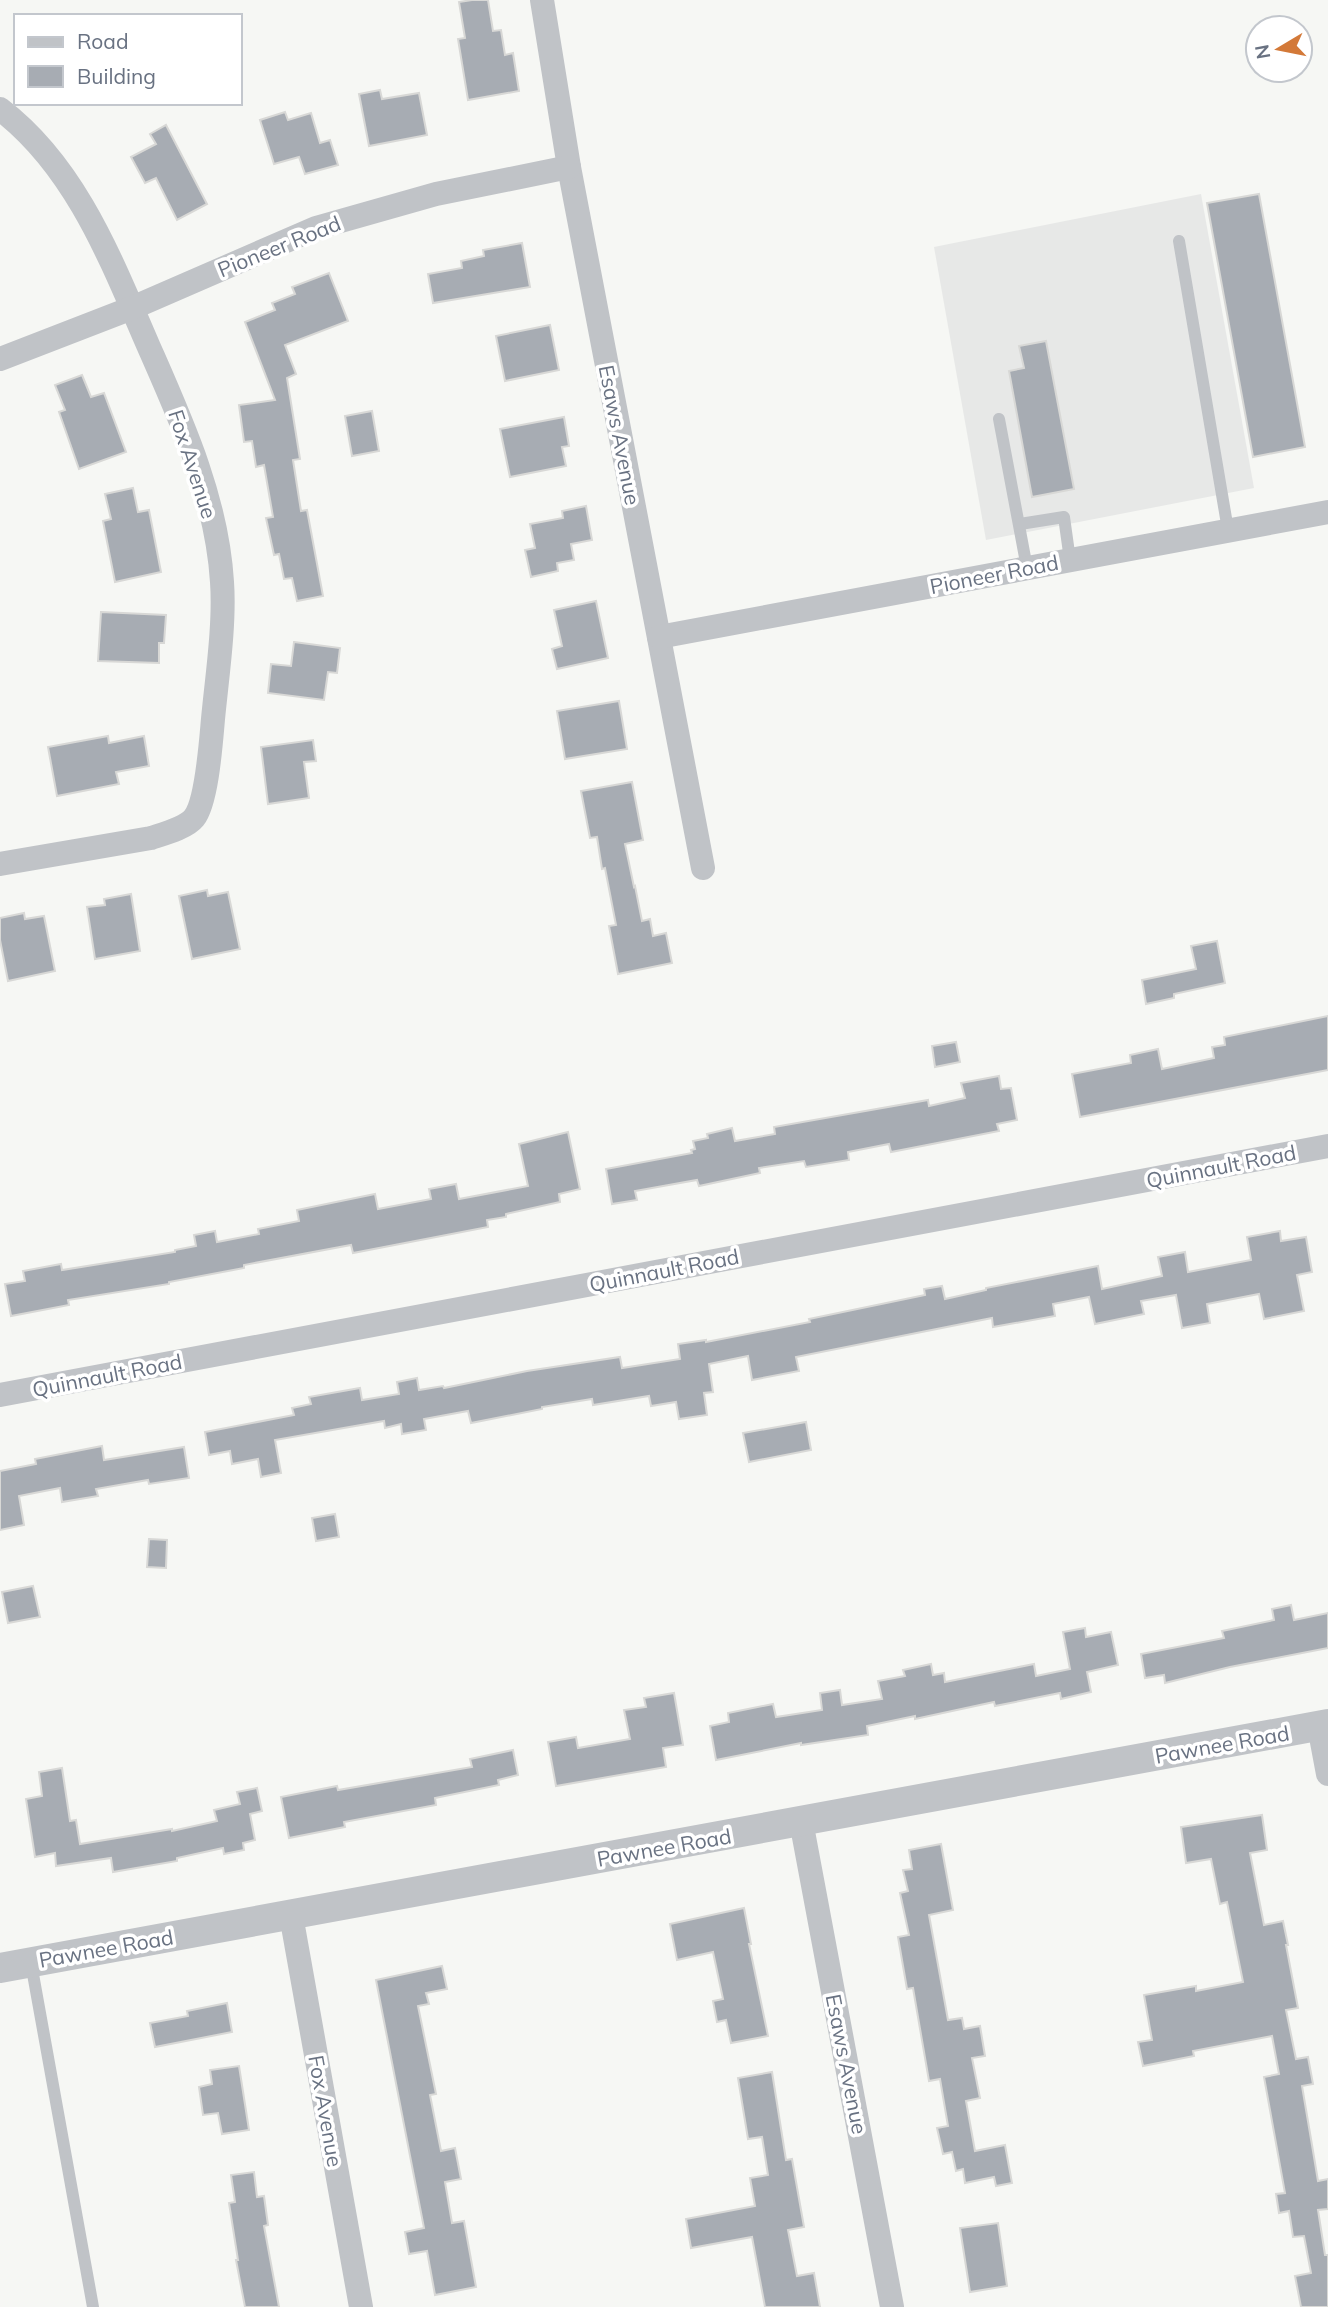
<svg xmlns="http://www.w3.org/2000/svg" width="1328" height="2307" viewBox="0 0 1328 2307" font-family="Mulish,sans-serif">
	<rect width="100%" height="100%" fill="#f6f7f4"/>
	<path fill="#e7e8e7" d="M1201 194 1254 488 986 540 934 247Z"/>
	<g fill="#a7acb3" stroke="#d8d8d6" stroke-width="2">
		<path d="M472 0H488L493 31 501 30 505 55 513 53 519 91 468 100 458 39 465 38 459 2Z"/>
		<path d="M380 90 382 99 419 93 427 135 369 146 359 94Z"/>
		<path d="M285 112 288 120 311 113 320 143 330 140 338 165 305 174 299 157 274 164 260 120Z"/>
		<path d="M166 125 207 204 177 220 156 178 145 183 131 157 156 144 150 134Z"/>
		<path d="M1259 194 1305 447 1253 457 1207 203Z"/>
		<path d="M522 243 530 287 433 303 428 274 462 268 461 261 484 256 483 250Z"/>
		<path d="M329 273 348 321 285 345 296 374 287 378 300 459 293 460 301 511 307 510 323 596 297 601 292 578 284 579 279 554 274 555 266 518 273 517 264 465 256 467 252 441 244 442 239 405 275 400 245 322 275 310 272 303 295 294 292 287Z"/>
		<path d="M550 325 559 370 505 381 496 336Z"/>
		<path d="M1046 341 1074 489 1032 497 1009 371 1024 368 1019 346Z"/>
		<path d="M82 375 91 397 104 393 126 452 79 469 59 412 65 410 55 385Z"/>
		<path d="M372 411 379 451 352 456 345 416Z"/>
		<path d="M564 417 569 446 562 447 566 466 510 477 500 429Z"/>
		<path d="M133 488 138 512 149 510 161 572 115 582 103 521 111 519 105 494Z"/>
		<path d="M586 506 592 540 571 544 574 560 557 563 558 571 531 577 525 550 535 548 530 524 563 518 562 511Z"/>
		<path d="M596 601 608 658 557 669 552 649 562 646 554 610Z"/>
		<path d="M101 612 166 615 164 643H159V663L98 661Z"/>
		<path d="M294 642 340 648 337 673 328 672 324 700 268 693 271 664 291 666Z"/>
		<path d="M619 701 627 749 565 759 557 711Z"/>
		<path d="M108 736 109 743 144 736 149 766 116 772 119 784 57 796 48 747Z"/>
		<path d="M313 740 316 761 304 762 309 798 268 804 261 747Z"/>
		<path d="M632 782 643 840 625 844 634 887 635 886 642 921 650 919 653 936 666 933 672 963 618 974 609 926 616 925 605 868 602 869 597 837 590 838 581 791Z"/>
		<path d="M207 890 208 896 228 892 240 949 192 959 179 896Z"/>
		<path d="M131 894 140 951 95 959 87 907 105 905 104 899Z"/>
		<path d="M24 913 25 919 44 916 55 971 8 981 0 940V918Z"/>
		<path d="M1217 941 1225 983 1174 994V998L1146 1004 1142 980 1196 969 1191 946Z"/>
		<path d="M1328 1016V1070L1080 1117 1072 1074 1131 1063 1130 1055 1158 1049 1162 1069 1214 1058 1212 1047 1225 1045 1224 1037Z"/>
		<path d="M956 1042 960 1062 935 1067 932 1046Z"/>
		<path d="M999 1076 1001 1089 1011 1088 1017 1120 997 1124 999 1131 891 1152 889 1144 848 1152 849 1160 806 1167 804 1161 759 1168 760 1173 699 1186 697 1180 635 1191 637 1200 612 1204 606 1169 692 1153 691 1150 695 1149 693 1141 708 1138 707 1134 732 1128 735 1141 775 1134 774 1127 928 1100 929 1106 965 1098 961 1083Z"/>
		<path d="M568 1132 580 1189 559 1194 560 1202 506 1214V1217L487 1220 488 1227 353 1253 351 1245 244 1265V1268L169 1282V1284L68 1300 69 1305 11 1316 5 1284 25 1281 23 1271 61 1264 62 1270 175 1252V1250L196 1246 194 1235 215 1231 217 1242 259 1234 258 1229 299 1221 297 1210 375 1194 378 1209 431 1199 429 1189 456 1184 459 1199 528 1186 519 1144Z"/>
		<path d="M1280 1231 1281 1241 1306 1237 1312 1272 1297 1275 1304 1311 1264 1319 1259 1294 1207 1304 1210 1323 1182 1328 1176 1295 1141 1301 1144 1314 1095 1324 1089 1297 1053 1304 1055 1316 993 1327 992 1318 796 1357 799 1371 752 1380 748 1356 709 1364 713 1392 704 1393 707 1415 679 1419 676 1402 651 1406 649 1396 593 1405 592 1399 542 1407V1409L471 1423 468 1411 424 1419 426 1430 402 1434 401 1424 385 1428 384 1421 275 1440 281 1473 261 1477 258 1459 232 1464 230 1451 209 1455 205 1432 294 1415 292 1408 311 1404 309 1397 360 1388 362 1400 399 1394 397 1382 417 1378 419 1390 443 1386 444 1388 527 1371 620 1357 622 1368 680 1359 678 1344 706 1340V1342L810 1322 809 1319 925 1295 924 1289 942 1286 945 1299 986 1290V1288L1098 1266 1102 1289 1162 1276 1158 1257 1185 1252 1188 1272 1251 1260 1247 1237Z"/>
		<path d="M806 1422 811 1450 749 1462 743 1433Z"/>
		<path d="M102 1446 104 1460 184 1447 189 1478 149 1484 148 1480 96 1489 98 1496 62 1502 60 1488 19 1496 24 1525 0 1530V1471L36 1464 35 1459Z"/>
		<path d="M335 1514 339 1537 316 1541 312 1518Z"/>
		<path d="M149 1539 167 1540 166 1568 147 1567Z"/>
		<path d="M33 1586 40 1617 8 1623 2 1592Z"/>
		<path d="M1291 1605 1294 1620 1328 1613V1648L1230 1667 1165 1683 1164 1675 1145 1678 1141 1654 1224 1638 1222 1631 1274 1620 1272 1609Z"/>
		<path d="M1085 1628 1086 1637 1111 1632 1118 1665 1087 1672 1091 1692 1061 1699 1060 1693 995 1706 994 1702 915 1719V1716L867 1726 868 1735 801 1745V1743L716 1760 710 1726 729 1722 728 1713 773 1704 776 1717 822 1710 820 1693 840 1690 842 1705 882 1699 878 1681 905 1676 903 1670 931 1664 933 1675 944 1673 945 1682 1034 1664 1036 1676 1070 1669 1063 1632Z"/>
		<path d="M674 1693 683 1745 663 1748 666 1767 556 1786 548 1742 576 1737 578 1748 630 1739 624 1710 646 1707 644 1698Z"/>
		<path d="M513 1750 518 1775 498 1780 499 1785 435 1798 436 1805 344 1822 345 1827 289 1838 281 1797 337 1786 338 1790 472 1767 470 1759Z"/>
		<path d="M62 1768 70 1821 76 1820 80 1844 172 1829V1831L217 1821 214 1810 240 1804 237 1792 257 1788 262 1811 250 1814 255 1840 243 1843 244 1850 224 1854 223 1848 177 1858V1861L113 1872 111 1858 56 1866 55 1853 35 1857 26 1799 42 1796 39 1772Z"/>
		<path d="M1262 1815 1267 1850 1250 1853 1264 1925 1283 1921 1288 1945H1286L1298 2008 1286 2010 1296 2059 1308 2057 1313 2084 1302 2086 1312 2145 1318 2181 1328 2179V2209L1318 2210 1325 2255H1328V2307H1301L1295 2276 1311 2273 1304 2236 1293 2237 1289 2211 1279 2213 1276 2194 1285 2193 1264 2077 1279 2074 1272 2036 1193 2051 1194 2056 1143 2066 1138 2042 1152 2040 1144 1995 1196 1986V1991L1243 1982 1227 1902 1220 1904 1211 1859 1186 1863 1181 1827Z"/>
		<path d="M941 1844 953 1910 929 1915 948 2020 962 2018 964 2029 980 2026 985 2056 972 2058 980 2098 966 2101 975 2151 1005 2145 1012 2183 996 2186 994 2177 965 2183 963 2169 956 2171 952 2152 943 2154 937 2128 948 2126 940 2079 929 2081 913 1988 907 1989 898 1937 909 1935 900 1893 908 1891 903 1870 912 1869 909 1850Z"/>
		<path d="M744 1908 751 1944H749L768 2036 731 2043 726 2020 717 2022 713 2001 723 1999 713 1952 677 1960 670 1924Z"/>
		<path d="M442 1966 447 1989 426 1993 429 2004 418 2006 436 2094 430 2095 441 2151 455 2148 461 2179 445 2182 452 2223 464 2221 476 2287 435 2295 427 2251 409 2254 405 2232 424 2228 376 1980Z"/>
		<path d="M227 2003 232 2032 155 2047 150 2023 188 2016 187 2011Z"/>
		<path d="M239 2066 249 2130 222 2134 218 2113 203 2115 199 2087 212 2084 210 2070Z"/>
		<path d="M772 2072 786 2160 792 2159 804 2227 788 2230 797 2276 814 2273 820 2307H765L752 2237 691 2248 686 2219 755 2206 750 2178 768 2175 762 2137 748 2139 738 2078Z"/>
		<path d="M254 2172 257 2197 264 2196 268 2225 264 2226 279 2307H245L236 2260H238L229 2203 235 2202 231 2175Z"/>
		<path d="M998 2223 1007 2286 970 2292 960 2228Z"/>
	</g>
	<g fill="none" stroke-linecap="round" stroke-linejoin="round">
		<g stroke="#c0c3c7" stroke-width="12">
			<path d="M1179 241 1228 530"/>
			<path d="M999 419 1027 568"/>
			<path d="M1020 524 1064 517 1070 560"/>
			<path d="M31 1963 93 2307"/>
		</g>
		<g stroke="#c0c3c7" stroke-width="24">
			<path d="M542 0 569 167 703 868"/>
			<path d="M0 109C76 167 111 260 148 345 181 420 217 498 222 582 225 624 217 677 213 719 211 741 207 802 194 818 186 828 163 834 151 838L0 864"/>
			<path d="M0 359 132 308 316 228 436 194 569 167"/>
			<path d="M659 637 1328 512"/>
			<path d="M0 1395 1328 1146"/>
			<path d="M1319 1726 1328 1774"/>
			<path d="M801 1821 892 2307"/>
			<path d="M291 1915 361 2307"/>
		</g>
		<path stroke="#c0c3c7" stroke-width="30" d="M0 1968 1328 1724"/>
	</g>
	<g text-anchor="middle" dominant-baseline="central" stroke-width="7" stroke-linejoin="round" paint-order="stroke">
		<g font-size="21" fill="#697282" stroke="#fff">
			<text transform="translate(279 246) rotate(-22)">Pioneer Road</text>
			<text transform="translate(620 435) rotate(79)">Esaws Avenue</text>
			<text transform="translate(193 464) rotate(72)">Fox Avenue</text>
			<text transform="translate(994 574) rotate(-11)">Pioneer Road</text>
			<text transform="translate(1221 1166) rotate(-11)">Quinnault Road</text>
			<text transform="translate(664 1270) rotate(-11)">Quinnault Road</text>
			<text transform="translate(107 1375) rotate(-11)">Quinnault Road</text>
			<text transform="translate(1222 1744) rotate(-10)">Pawnee Road</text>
			<text transform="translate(664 1847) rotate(-10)">Pawnee Road</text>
			<text transform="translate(106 1948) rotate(-10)">Pawnee Road</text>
			<text transform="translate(847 2064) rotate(79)">Esaws Avenue</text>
			<text transform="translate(326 2111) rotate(80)">Fox Avenue</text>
		</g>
	</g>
	<rect x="14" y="14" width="228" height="91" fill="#ffffff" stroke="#c3c7cd" stroke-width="2"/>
	<rect x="28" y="37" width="35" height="10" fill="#c0c3c7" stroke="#c3c7cd" stroke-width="2"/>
	<text x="77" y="49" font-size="21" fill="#697282">Road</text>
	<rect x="28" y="66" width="35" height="21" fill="#a7acb3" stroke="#c3c7cd" stroke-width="2"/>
	<text x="77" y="84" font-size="21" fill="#697282">Building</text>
	<g transform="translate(1279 49) rotate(260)"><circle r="33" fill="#ffffff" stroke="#c3c7cd" stroke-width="2"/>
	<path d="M0-5L12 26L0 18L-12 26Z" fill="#d37938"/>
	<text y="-10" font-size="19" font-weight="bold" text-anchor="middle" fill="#697282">N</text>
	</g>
</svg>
